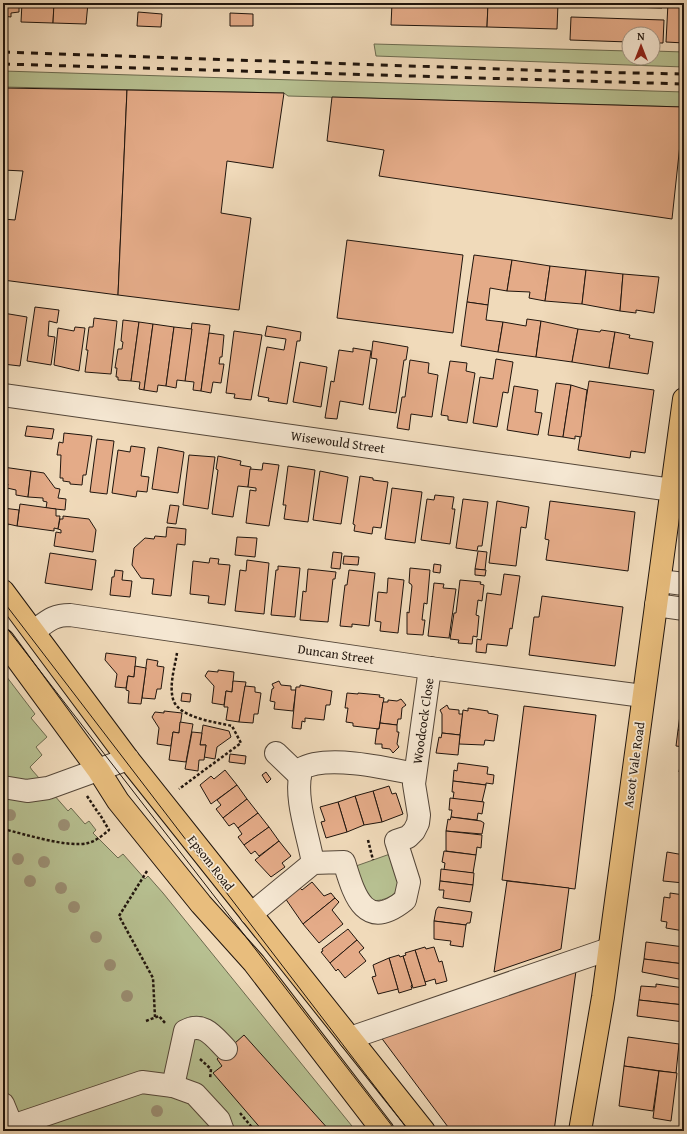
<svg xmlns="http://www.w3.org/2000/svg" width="687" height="1134" viewBox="0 0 687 1134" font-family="'Gentium Book Plus',serif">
	<rect width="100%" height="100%" fill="#f0daba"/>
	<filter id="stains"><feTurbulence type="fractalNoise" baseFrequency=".005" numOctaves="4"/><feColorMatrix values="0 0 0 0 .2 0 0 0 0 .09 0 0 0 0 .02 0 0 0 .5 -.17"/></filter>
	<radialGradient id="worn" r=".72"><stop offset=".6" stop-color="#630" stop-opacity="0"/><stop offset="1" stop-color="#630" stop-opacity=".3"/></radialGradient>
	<g fill="#b7c091" stroke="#6c6a4f">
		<path d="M374 44 629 51V58H653V51L684 52V67L376 56Z"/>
		<path d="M3 71 684 92V107L288 96 284 93 3 87Z"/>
		<path d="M3 672 35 714 31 718 47 737 36 747 42 755 30 767 32 770 68 811 71 808 85 824 89 821 96 830 93 833 118 858 123 854 145 879 148 876 163 893 356 1131H3Z"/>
		<path d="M390 854C395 871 408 889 387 898 379 901 374 902 366 897L356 866Z"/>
	</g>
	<g fill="#e4ab88" stroke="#20150d">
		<path d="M3 3H19V12L11 13V17L3 16Z"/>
		<path d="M22 3H54L53 23 21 22Z"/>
		<path d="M54 3H88L86 24 53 23Z"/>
		<path d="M392 3H488L487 27 391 25Z"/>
		<path d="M488 3H558L557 29 487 27Z"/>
		<path d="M568 3H662V8L568 5Z"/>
		<path d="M668 3H684V43L666 42Z"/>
		<path d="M138 12 162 14 161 27 137 26Z"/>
		<path d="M230 13 253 14V26H230Z"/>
		<path d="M571 17 664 20 663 43H653V34H629V42L570 40Z"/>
		<path d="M3 88 127 90 118 295 3 280V219L15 220 23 171 3 170Z"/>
		<path d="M127 90 284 93 273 168 227 161 221 213 251 218 239 310 118 295Z"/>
		<path d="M332 97 684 107 672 219 379 176 384 150 327 141Z"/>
		<path d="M347 240 463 255 453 333 337 318Z"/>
		<path d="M474 255 512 260 507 291 490 288 488 305 467 302Z"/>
		<path d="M512 260 550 266 545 301 529 298 530 292 507 291Z"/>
		<path d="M550 266 586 270 582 304 545 301Z"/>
		<path d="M586 270 623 274 620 311 582 304Z"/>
		<path d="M623 274 659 277 654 313 636 310V313L620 311Z"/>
		<path d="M467 302 488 305 486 320 503 322 498 352 461 346Z"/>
		<path d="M35 307 59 310 57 323 49 321 48 336 55 337 51 365 27 361Z"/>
		<path d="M3 313 27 317 20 366 3 364Z"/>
		<path d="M94 318 117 321 111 374 85 372 88 350H86L89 327H93Z"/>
		<path d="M527 319 541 321 536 357 498 352 503 322 526 326Z"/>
		<path d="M123 320 139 322 131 381 118 380V377H116L117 368H115L118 349H122L123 342 121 341Z"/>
		<path d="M541 321 578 329 572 362 536 357Z"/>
		<path d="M139 322 153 324 144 390 139 389 140 382 131 381Z"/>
		<path d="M192 323 210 325 201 391 193 390 194 382 185 381Z"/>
		<path d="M153 324 174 327 166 386 158 385 157 392 144 390Z"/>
		<path d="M267 326 301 332 300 341H297L287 404 268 401 269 398 258 396 267 347 284 350 286 339 265 336Z"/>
		<path d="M75 327 85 328 79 371 54 365 58 328 74 331Z"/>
		<path d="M174 327 192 329 185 381 177 380 176 388 166 386Z"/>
		<path d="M578 329 600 332 601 330 615 332 609 368 572 362Z"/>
		<path d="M234 331 262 335 251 400 234 398 235 394 226 393Z"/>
		<path d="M615 332 630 335 629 338 653 342 648 374 609 368Z"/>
		<path d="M209 333 224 335 222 357H220L219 364H224L221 383 213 382 211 393 201 391Z"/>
		<path d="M373 341 408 347 406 360H404L396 413 369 409 377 359 371 358Z"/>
		<path d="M353 348 371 351 363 405 340 401 337 419 325 418 331 381 334 382 339 350 353 352Z"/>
		<path d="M496 359 513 362 508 393 503 392 497 427 473 423 480 377 493 379Z"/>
		<path d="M410 360 429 363 428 373 438 375 432 417 411 414 409 430 397 428 402 397H405Z"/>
		<path d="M450 361 467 363 466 371 475 373 467 423 448 420V416L441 415Z"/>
		<path d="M300 362 327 367 321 407 293 402Z"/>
		<path d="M589 381 654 390 645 453 631 451 630 458 578 450Z"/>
		<path d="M556 383 571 385 563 437 548 435Z"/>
		<path d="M571 385 587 390 581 437 575 436V439L563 437Z"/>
		<path d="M514 386 538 390 535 412 542 413 538 435 507 430Z"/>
		<path d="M27 426 54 429 52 439 25 436Z"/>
		<path d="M64 433 92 436 86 475H83L82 485 70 484V482L63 481V478H60L61 455H57L59 442 63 443Z"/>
		<path d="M97 439 114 441 107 494 90 492Z"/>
		<path d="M131 446 145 448 141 476 149 477 147 492 137 491 136 497 112 493 118 450 130 452Z"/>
		<path d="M158 447 184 452 178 493 152 489Z"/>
		<path d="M189 455 215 457 208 509 183 505Z"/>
		<path d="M218 456 241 461 240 465 251 467 248 487 238 486 233 517 212 514 218 470 216 469Z"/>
		<path d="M263 463 279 465 269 526 246 523 250 490 256 491V488L248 487 250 469 262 470Z"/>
		<path d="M288 466 315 470 308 522 284 519 286 505H283Z"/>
		<path d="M3 467 31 471 28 497 16 495V490L7 488 8 484 3 483Z"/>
		<path d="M31 471 44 473 55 488 60 489 58 498 66 499 65 510 46 508 47 502 43 501V498L28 497Z"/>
		<path d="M320 471 348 477 341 524 313 520Z"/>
		<path d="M360 476 373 478V480L388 482 381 528 373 527 372 534 354 531 355 525 353 524Z"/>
		<path d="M392 488 422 492 415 543 385 539Z"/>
		<path d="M435 495 454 497 452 509H455L450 544 421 540 427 499 434 500Z"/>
		<path d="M463 499 488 502 482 546H478L477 551 456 548Z"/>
		<path d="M497 501 529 507 526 528 521 527 516 566 489 563Z"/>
		<path d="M550 501 635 512 628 571 546 560 549 540 545 539Z"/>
		<path d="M20 504 56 509V516H60L58 529 54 528V531L17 526Z"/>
		<path d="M170 505 179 506 176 524 167 523Z"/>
		<path d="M3 508 19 510 17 526 8 524 7 528 3 527Z"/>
		<path d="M63 516 89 519 96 530 93 552 54 546 56 532 61 533V530L58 529 60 519H63Z"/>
		<path d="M167 527 186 529 185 545 177 544 171 596 152 594 154 579 141 578 132 565 134 548 145 538 154 539 155 536 166 537Z"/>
		<path d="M237 537 257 538 255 557 235 555Z"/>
		<path d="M478 551 487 552 485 570 475 569Z"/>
		<path d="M333 552 342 553 340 569 331 568Z"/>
		<path d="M50 553 96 560 92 590 45 583Z"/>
		<path d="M344 556 359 557 358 565 343 564Z"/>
		<path d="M210 558 219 559 218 564 230 565 225 605 208 603 209 596 190 594 193 561 209 563Z"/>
		<path d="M247 560 269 563 264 614 235 611 240 570 246 571Z"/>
		<path d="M434 564 441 565 440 573 433 572Z"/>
		<path d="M278 566 300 568 295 617 271 615 276 570H278Z"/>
		<path d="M410 568 430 570 427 604 424 603 422 620H425L423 635 407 634V612L409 613 412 586 411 584 409 583Z"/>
		<path d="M308 569 336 572 335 579H333L328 622 300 620 303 591 306 592Z"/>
		<path d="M475 569 486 570 485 576 475 575Z"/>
		<path d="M115 570 123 571 122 580 132 581 130 597 110 595 112 577H114Z"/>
		<path d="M349 570 375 573 369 626 352 624V627L340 626 345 585H347Z"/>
		<path d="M504 574 520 576 512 629 510 628 507 646 487 644 486 653 476 652 477 639 481 640 487 593 501 595Z"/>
		<path d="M388 578 404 580 398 633 380 631 381 622 375 621 378 592 387 593Z"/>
		<path d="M460 580 481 582 480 584 484 585 482 601 478 600 476 615 479 616 477 637 473 636 472 644 458 643 459 640 450 639 454 613H456Z"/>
		<path d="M434 583 444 584 443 588 456 589 449 638 428 636Z"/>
		<path d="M542 596 623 607 615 666 529 655 534 617H539Z"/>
		<path d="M106 653 136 657 134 677 128 676 126 688 115 687 117 674 105 660Z"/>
		<path d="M147 659 158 661 157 666 164 667 161 689H157L155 699 142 698Z"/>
		<path d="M135 666 146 668 141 704 128 703 129 691 126 690 128 676 134 677Z"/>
		<path d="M218 670 234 672 232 692 226 691 224 705 212 703 214 686 205 676 208 671 218 672Z"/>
		<path d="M233 681 246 682 239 722 226 720 228 707H224L226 691 232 692Z"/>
		<path d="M279 681 281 685 291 686V690H296L293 711 274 709 275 702 270 701 272 689 274 688 272 684Z"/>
		<path d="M300 685 332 691 330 705H326L324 720 305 718V722L302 721 301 729 292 728 296 687H300Z"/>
		<path d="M245 686 255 687V692L261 693 258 714H254L253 723 239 722Z"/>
		<path d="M682 690 684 691V704H680Z"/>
		<path d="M182 693 191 694 190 702 181 701Z"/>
		<path d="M347 693 358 694V693L380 695 379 697 384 698 379 729 353 726V723L346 722 348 708H345Z"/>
		<path d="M401 699 406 705 402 708 401 719H398L397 725 380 723 383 702H388V700L397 701Z"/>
		<path d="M447 705 449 709 459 710V714H463L460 735 442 733V714L440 710Z"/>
		<path d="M524 706 596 715 575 889 502 880Z"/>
		<path d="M468 708 488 711V713L498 715 494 741 485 740 484 745 459 744 463 710 468 711Z"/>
		<path d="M164 711 182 713 179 733 173 732 171 746 157 744 159 728 152 717 155 712 164 713Z"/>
		<path d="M680 715H684V731L678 730Z"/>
		<path d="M180 722 193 724 186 762 169 760 173 732 179 733Z"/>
		<path d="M380 723 397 725V732H399L397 744 399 747 393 753 390 749 382 748V744H375L377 729H379Z"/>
		<path d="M203 725 229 731 231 737 217 747 215 759 204 757 206 745H200Z"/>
		<path d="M678 730 684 731V747L676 746Z"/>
		<path d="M192 732 202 733 200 745H206L204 760H199L198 771 185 769Z"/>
		<path d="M442 733 460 735 458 755 436 753 439 737 441 738Z"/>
		<path d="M682 753H684V773L679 772Z"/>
		<path d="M230 754 246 756 245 764 229 762Z"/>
		<path d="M458 763 488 767 487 774 494 775 493 784 486 783V785L453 781 454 770 457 771Z"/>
		<path d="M225 770 237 785 211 804 200 785 211 776 214 779Z"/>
		<path d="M266 772 271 779 267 783 262 775Z"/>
		<path d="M453 781 486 785 482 802 453 799 454 792H452Z"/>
		<path d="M237 785 247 799 223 818 216 809 221 805 217 800Z"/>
		<path d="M389 786 392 794 396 793 403 814 382 822 373 791Z"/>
		<path d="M373 791 382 822 364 825 355 796Z"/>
		<path d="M355 796 364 825 347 832 338 802Z"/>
		<path d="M450 798 484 802 482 814 478 813 477 820 451 817 452 810H449Z"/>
		<path d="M247 799 258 813 238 828 234 823 229 826 223 818Z"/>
		<path d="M338 802 347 832 326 838 321 822 325 821 320 807Z"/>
		<path d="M258 813 269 827 244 845 238 837 242 834 238 828Z"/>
		<path d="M451 817 481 821 484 823 482 834 446 831 448 819 450 820Z"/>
		<path d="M269 827 279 841 259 856 255 851 251 854 244 845Z"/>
		<path d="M446 831 482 835 481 848 477 847 476 855 446 851Z"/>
		<path d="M279 841 291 856 282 863 285 867 271 877 255 860Z"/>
		<path d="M444 851 476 855 473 873 444 870 445 863 442 862Z"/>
		<path d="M667 852 684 855V883L663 881Z"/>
		<path d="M441 869 474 873 473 885 440 881Z"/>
		<path d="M440 881 473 885 470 902 443 898 444 890H439Z"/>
		<path d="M507 881 569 888 561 949 494 972Z"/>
		<path d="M312 882 324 896 331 893 335 898 303 924 285 898 299 887 302 890Z"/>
		<path d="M670 893 684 895V931L666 928 667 922 661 921 664 897 670 898Z"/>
		<path d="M335 898 339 902 332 910 343 924 319 943 303 924Z"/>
		<path d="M438 907 472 912 470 923H467L466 925 434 921 436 910Z"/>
		<path d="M434 921 466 925 463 947 450 945 451 941 434 939Z"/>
		<path d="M348 929 357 940 330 963 321 952 323 951 322 949Z"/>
		<path d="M357 940 364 948 359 952 366 961 345 978 338 969 336 971 330 963Z"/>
		<path d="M646 942 684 947V964L644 959Z"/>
		<path d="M425 947 426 949 434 947 439 962 442 961 447 981 436 984 435 979 425 982 415 950Z"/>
		<path d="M415 950 426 985 413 988 403 956 406 955 405 953Z"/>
		<path d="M399 955 400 957 403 956 412 985 411 986 412 989 399 993 389 958Z"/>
		<path d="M389 958 398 989 378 994 372 977 376 976 373 965Z"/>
		<path d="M644 959 684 964V980L642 972Z"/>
		<path d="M576 971 554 1131H451L380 1036Z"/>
		<path d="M656 984 684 988V1005L639 1000 641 986 656 987Z"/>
		<path d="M639 1000 684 1005V1022L637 1016Z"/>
		<path d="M244 1035 330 1131H263L213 1073 222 1066 217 1059Z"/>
		<path d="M628 1037 679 1044 676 1073 624 1066Z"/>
		<path d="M624 1066 659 1071 653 1111 619 1106Z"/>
		<path d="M659 1071 677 1073 671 1121 653 1118Z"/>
	</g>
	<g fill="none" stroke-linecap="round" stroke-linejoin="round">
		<defs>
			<g id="minor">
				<path d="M3 395 672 490"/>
				<path d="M660 581 684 584"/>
				<path d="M656 605 684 609"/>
				<path d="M34 631C48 621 53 615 70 615L430 668 643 696"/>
				<path d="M276 753 300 776"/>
				<path d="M3 787 27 791 48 788 128 759"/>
				<path d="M313 863C308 833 294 800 301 769 326 754 387 768 415 774"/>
				<path d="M251 914 313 863 344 862C354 894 364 933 405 900L409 882 396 841 408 837 414 831 418 823 419 815 414 784 430 668"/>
				<path d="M350 1038 609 949"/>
				<path d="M173 1086 185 1031C204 1021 214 1037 226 1049"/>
				<path d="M3 1104 12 1126 142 1082 173 1086 195 1094 219 1120 223 1131"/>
			</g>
			<g id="major">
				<path d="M3 591 128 759 424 1131"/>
				<path d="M3 640 99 771 118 801 201 904 254 963 383 1131"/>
				<path d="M580 1131 603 997 684 399"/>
			</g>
		</defs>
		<use href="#minor" stroke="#544638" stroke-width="24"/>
		<use href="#major" stroke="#20150d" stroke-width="24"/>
		<g stroke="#20150d" stroke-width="2.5" stroke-dasharray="3 2" stroke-linecap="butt">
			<path d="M177 653C175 666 169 685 173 699 178 718 216 722 232 726L241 743 179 789"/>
			<path d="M87 796 99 814"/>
			<path d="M3 829C25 834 67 848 88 843 96 841 103 835 109 830L99 813"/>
			<path d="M368 840 373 860"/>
			<path d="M147 871 119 916 153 978 155 1017"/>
			<path d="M146 1021 159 1016 166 1024"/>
			<path d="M200 1059 211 1069 210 1079"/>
			<path d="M240 1113 255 1131"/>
		</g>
		<use href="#minor" stroke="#f5e7d2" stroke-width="22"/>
		<use href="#major" stroke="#e8bd7d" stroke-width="22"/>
		<g stroke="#20150d" stroke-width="1">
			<path d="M3 601 409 1131"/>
			<path d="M3 623 396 1131"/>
		</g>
		<g stroke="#20150d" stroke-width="3" stroke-dasharray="7 7" stroke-linecap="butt">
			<path d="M3 52 587 72 684 74"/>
			<path d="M3 64 684 84"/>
		</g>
	</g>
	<g fill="#9b8f74">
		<circle cx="10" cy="815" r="6"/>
		<circle cx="64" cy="825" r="6"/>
		<circle cx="18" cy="859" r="6"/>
		<circle cx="44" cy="862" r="6"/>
		<circle cx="30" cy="881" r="6"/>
		<circle cx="61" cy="888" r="6"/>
		<circle cx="74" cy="907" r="6"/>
		<circle cx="96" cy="937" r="6"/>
		<circle cx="110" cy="965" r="6"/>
		<circle cx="127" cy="996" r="6"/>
		<circle cx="157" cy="1111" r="6"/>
	</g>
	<g text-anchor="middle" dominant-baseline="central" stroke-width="3.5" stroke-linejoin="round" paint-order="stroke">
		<g font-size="13" fill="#20150d" stroke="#f5e7d2">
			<text transform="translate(338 442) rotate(8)">Wisewould Street</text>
			<text transform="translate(336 654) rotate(8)">Duncan Street</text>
			<text transform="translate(423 721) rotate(-82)">Woodcock Close</text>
			<text transform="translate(634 765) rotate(-82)">Ascot Vale Road</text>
			<text transform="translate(211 863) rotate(52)">Epsom Road</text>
		</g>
	</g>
	<rect width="687" height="1134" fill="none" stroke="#f0daba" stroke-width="16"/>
	<rect x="4" y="4" width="679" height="1126" fill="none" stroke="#20150d" stroke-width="2"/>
	<rect x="8" y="8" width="671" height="1118" fill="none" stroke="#20150d"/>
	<g transform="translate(641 46)"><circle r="19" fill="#f5e7d2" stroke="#a09383"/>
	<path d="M0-3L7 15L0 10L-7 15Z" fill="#8f2418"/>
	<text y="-6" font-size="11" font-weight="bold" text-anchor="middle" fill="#20150d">N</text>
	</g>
	<rect width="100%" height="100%" filter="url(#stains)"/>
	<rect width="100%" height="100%" fill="url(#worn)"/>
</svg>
